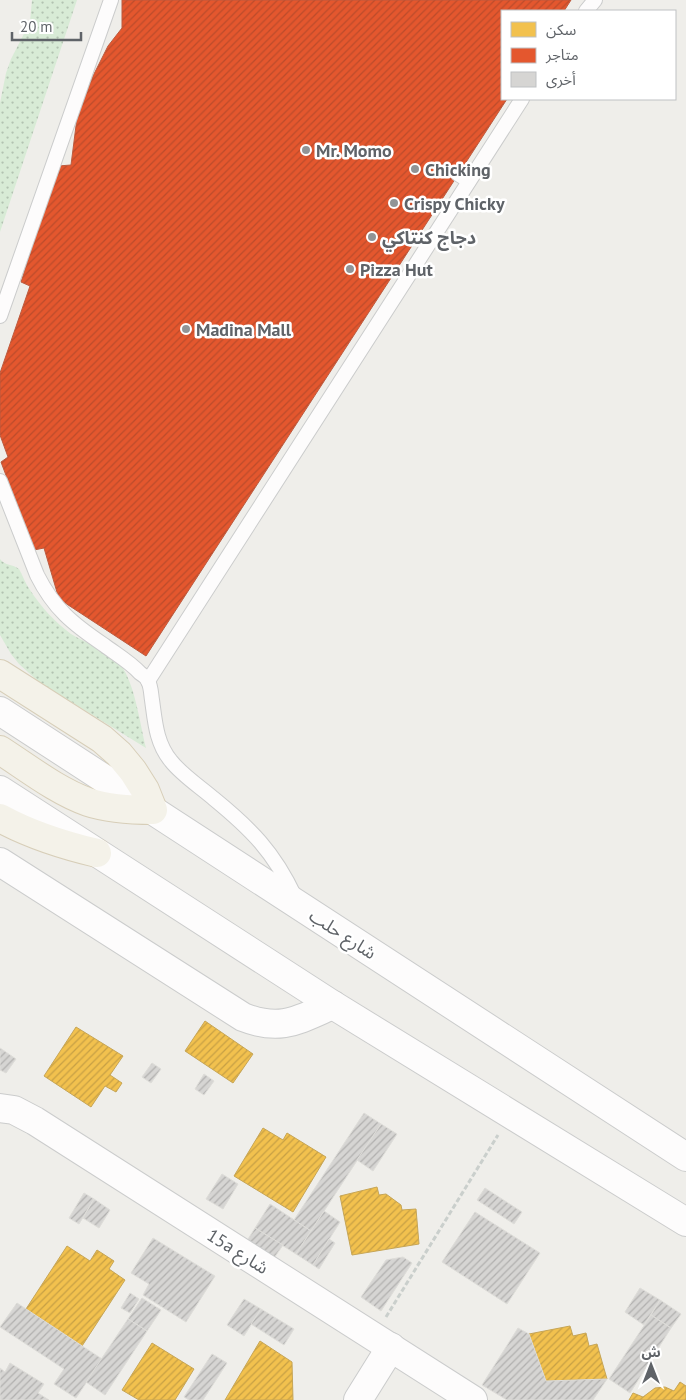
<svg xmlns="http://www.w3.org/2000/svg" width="686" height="1400" viewBox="0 0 686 1400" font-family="'PT Sans','Noto Sans Arabic',sans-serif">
	<defs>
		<pattern id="green-dots" width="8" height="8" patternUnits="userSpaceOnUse" patternTransform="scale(1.25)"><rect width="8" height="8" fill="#d8ebd6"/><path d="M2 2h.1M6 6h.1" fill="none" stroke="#b2c2b1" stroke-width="1.8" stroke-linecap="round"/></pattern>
		<pattern id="homes-hatch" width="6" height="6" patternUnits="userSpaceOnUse" patternTransform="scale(1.25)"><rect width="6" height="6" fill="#f2c14e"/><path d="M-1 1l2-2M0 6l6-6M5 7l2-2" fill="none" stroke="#c7a045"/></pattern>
		<pattern id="shops-hatch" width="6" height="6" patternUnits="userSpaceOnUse" patternTransform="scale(1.25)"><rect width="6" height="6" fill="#e4572e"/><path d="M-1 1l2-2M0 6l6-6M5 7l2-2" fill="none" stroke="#bc4c2b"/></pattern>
		<pattern id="building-hatch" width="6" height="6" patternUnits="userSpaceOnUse" patternTransform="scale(1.25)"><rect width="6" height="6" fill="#d6d5d3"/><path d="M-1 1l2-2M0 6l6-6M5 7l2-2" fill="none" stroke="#b1b0af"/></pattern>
	</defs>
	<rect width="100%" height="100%" fill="#efeeea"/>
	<g fill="url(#green-dots)">
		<path d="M32 0H77L0 232V103L6 73 11 59 30 22Z"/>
		<path d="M0 559C5 566 13 564 19 569 23 576 25 583 30 590 41 607 55 622 71 634 87 644 107 649 120 664 135 683 140 724 146 748L39 682 19 664 11 654 0 635Z"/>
	</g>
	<g fill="url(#homes-hatch)" stroke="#c6a556">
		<path d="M205 1021 253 1054 233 1083 185 1051Z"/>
		<path d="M76 1027 123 1056 110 1075 122 1083 116 1092 105 1086 91 1107 44 1076Z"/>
		<path d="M263 1128 283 1140 287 1133 326 1157 293 1212 234 1176Z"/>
		<path d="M377 1187 379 1195 386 1194 401 1205 402 1210 416 1209 419 1244 352 1255 340 1196Z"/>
		<path d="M67 1246 90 1261 97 1250 114 1261 109 1269 125 1280 82 1346 26 1309Z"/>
		<path d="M570 1326 573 1336 586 1333 589 1346 597 1344 607 1379 546 1381 529 1334Z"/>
		<path d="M260 1341 292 1362 293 1400H225Z"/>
		<path d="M152 1343 194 1369 175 1400H139L122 1390Z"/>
		<path d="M680 1382 686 1386V1400H629L633 1393 643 1397 655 1388 665 1387 674 1391Z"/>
	</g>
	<path fill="url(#shops-hatch)" stroke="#bc5b3f" d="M122 0H571L564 11H502V99H507L146 656 59 599 44 548 34 550 1 462 8 457 0 435V373L30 286 21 282 58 166 71 165 77 118 93 76 108 46 122 28Z"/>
	<g fill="url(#building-hatch)" stroke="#deddd9">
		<path d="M0 1048 16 1059 6 1073 0 1070Z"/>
		<path d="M152 1063 161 1069 151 1083 142 1077Z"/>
		<path d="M204 1074 214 1081 204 1095 195 1089Z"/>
		<path d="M364 1113 381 1124 311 1231 294 1220Z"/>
		<path d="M381 1124 397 1134 373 1171 357 1160Z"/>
		<path d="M222 1174 238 1184 223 1209 206 1199Z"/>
		<path d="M485 1188 522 1212 514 1224 477 1200Z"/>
		<path d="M84 1193 94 1199 79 1224 69 1218Z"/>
		<path d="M94 1199 110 1210 99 1228 83 1218Z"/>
		<path d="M270 1204 311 1231 296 1254 255 1228Z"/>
		<path d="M324 1211 340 1222 313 1265 296 1254Z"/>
		<path d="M475 1212 540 1253 507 1304 442 1262Z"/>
		<path d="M255 1228 283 1245 272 1261 245 1244Z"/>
		<path d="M153 1238 215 1276 186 1322 143 1295 149 1284 131 1273Z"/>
		<path d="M329 1239 335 1243 319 1269 313 1265Z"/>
		<path d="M403 1257 412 1263 381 1311 361 1297 386 1260Z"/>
		<path d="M640 1288 660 1300 644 1325 625 1312Z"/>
		<path d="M130 1293 139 1299 130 1313 121 1308Z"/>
		<path d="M142 1298 161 1310 147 1331 128 1319Z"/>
		<path d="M244 1299 261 1309 244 1336 227 1325Z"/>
		<path d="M660 1300 681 1314 671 1328 651 1315Z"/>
		<path d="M17 1303 102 1359 76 1398 54 1384 64 1369 0 1327Z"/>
		<path d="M261 1309 294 1329 284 1345 251 1324Z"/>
		<path d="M651 1315 671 1328 630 1393 609 1379Z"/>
		<path d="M128 1319 147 1331 105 1395 86 1382Z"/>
		<path d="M518 1328 529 1334 546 1381 607 1379 593 1400H507L482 1385Z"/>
		<path d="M212 1354 227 1363 203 1400H189L184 1397Z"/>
		<path d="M10 1363 44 1384 38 1393 49 1400H0V1368L5 1372Z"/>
	</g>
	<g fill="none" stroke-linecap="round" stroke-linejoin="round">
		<defs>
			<g id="service">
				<path d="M586 11 595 0"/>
				<path d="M458 174 469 181"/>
				<path d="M0 316 111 0"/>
				<path d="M0 481 37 575C54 609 73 624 104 645 116 654 130 662 140 673 143 675 147 678 148 681 151 686 151 694 152 700 155 721 156 743 171 761 182 775 199 786 213 798 251 829 274 852 295 897"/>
				<path d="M148 681 522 99"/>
			</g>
			<g id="minor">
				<path d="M0 862 243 1017C281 1032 298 1020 333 1005"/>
				<path d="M0 1108 14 1110 35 1121 473 1400"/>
				<path d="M358 1400 391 1347"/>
			</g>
			<g id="tertiary">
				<path d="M0 711 686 1157"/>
				<path d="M0 790 333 1005 686 1222"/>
			</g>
			<g id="primary">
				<path d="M0 674 102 739 119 754 133 771 145 790 153 810C131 810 109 809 88 802 57 791 28 768 0 750"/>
				<path d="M0 818C31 835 63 845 97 853"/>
			</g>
		</defs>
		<use href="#service" stroke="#cbcccc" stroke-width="16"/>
		<use href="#minor" stroke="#cbcccc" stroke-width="30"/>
		<use href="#tertiary" stroke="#cbcccc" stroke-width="30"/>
		<use href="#primary" stroke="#d7ceb8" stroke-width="30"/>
		<path stroke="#cacfcc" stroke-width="3" stroke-dasharray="5 2.5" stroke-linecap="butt" d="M386 1317 498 1135"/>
		<use href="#service" stroke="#fdfcfc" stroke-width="14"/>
		<use href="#minor" stroke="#fdfcfc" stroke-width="28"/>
		<use href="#tertiary" stroke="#fdfcfc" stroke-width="28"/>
		<use href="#primary" stroke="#f4f2e9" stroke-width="28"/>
	</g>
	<g fill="#919496" stroke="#fff" stroke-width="2">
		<circle cx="306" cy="150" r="5"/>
		<circle cx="415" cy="169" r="5"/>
		<circle cx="394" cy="203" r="5"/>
		<circle cx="372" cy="237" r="5"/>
		<circle cx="350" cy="269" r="5"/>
		<circle cx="186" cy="329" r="5"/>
	</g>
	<g text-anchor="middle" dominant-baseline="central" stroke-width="5" stroke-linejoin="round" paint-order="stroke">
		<g font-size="18" font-weight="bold" fill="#5f6368" stroke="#fff" text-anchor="start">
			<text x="316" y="150">Mr. Momo</text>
			<text x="425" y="169">Chicking</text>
			<text x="404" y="203">Crispy Chicky</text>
			<text x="382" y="237">دجاج كنتاكي</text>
			<text x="360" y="269">Pizza Hut</text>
			<text x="196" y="329">Madina Mall</text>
		</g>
		<g font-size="18" fill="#5f6368" stroke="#fff">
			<text transform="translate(343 934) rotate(33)">شارع حلب</text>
			<text transform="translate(238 1251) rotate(32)">15a شارع</text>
		</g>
	</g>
	<rect x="501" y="10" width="175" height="90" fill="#ffffff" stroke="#bfc1c3"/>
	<rect x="511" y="22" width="25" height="15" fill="#f2c14e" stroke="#bfc1c3"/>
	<text x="546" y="35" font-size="15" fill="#5f6368">سكن</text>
	<rect x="511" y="48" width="25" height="15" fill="#e4572e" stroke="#bfc1c3"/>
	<text x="546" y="60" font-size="15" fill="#5f6368">متاجر</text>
	<rect x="511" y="72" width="25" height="15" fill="#d6d5d3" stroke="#bfc1c3"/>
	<text x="546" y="85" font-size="15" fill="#5f6368">أخرى</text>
	<g transform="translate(651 1365)" stroke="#ffffff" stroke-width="4" paint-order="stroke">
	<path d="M0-4L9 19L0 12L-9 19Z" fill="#5f6368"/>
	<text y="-8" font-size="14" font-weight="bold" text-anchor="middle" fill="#5f6368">ش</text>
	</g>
	<path d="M12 32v8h69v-8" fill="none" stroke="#5f6368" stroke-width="2.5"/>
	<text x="20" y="32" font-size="15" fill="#5f6368" stroke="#ffffff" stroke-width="4" paint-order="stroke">20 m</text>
</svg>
